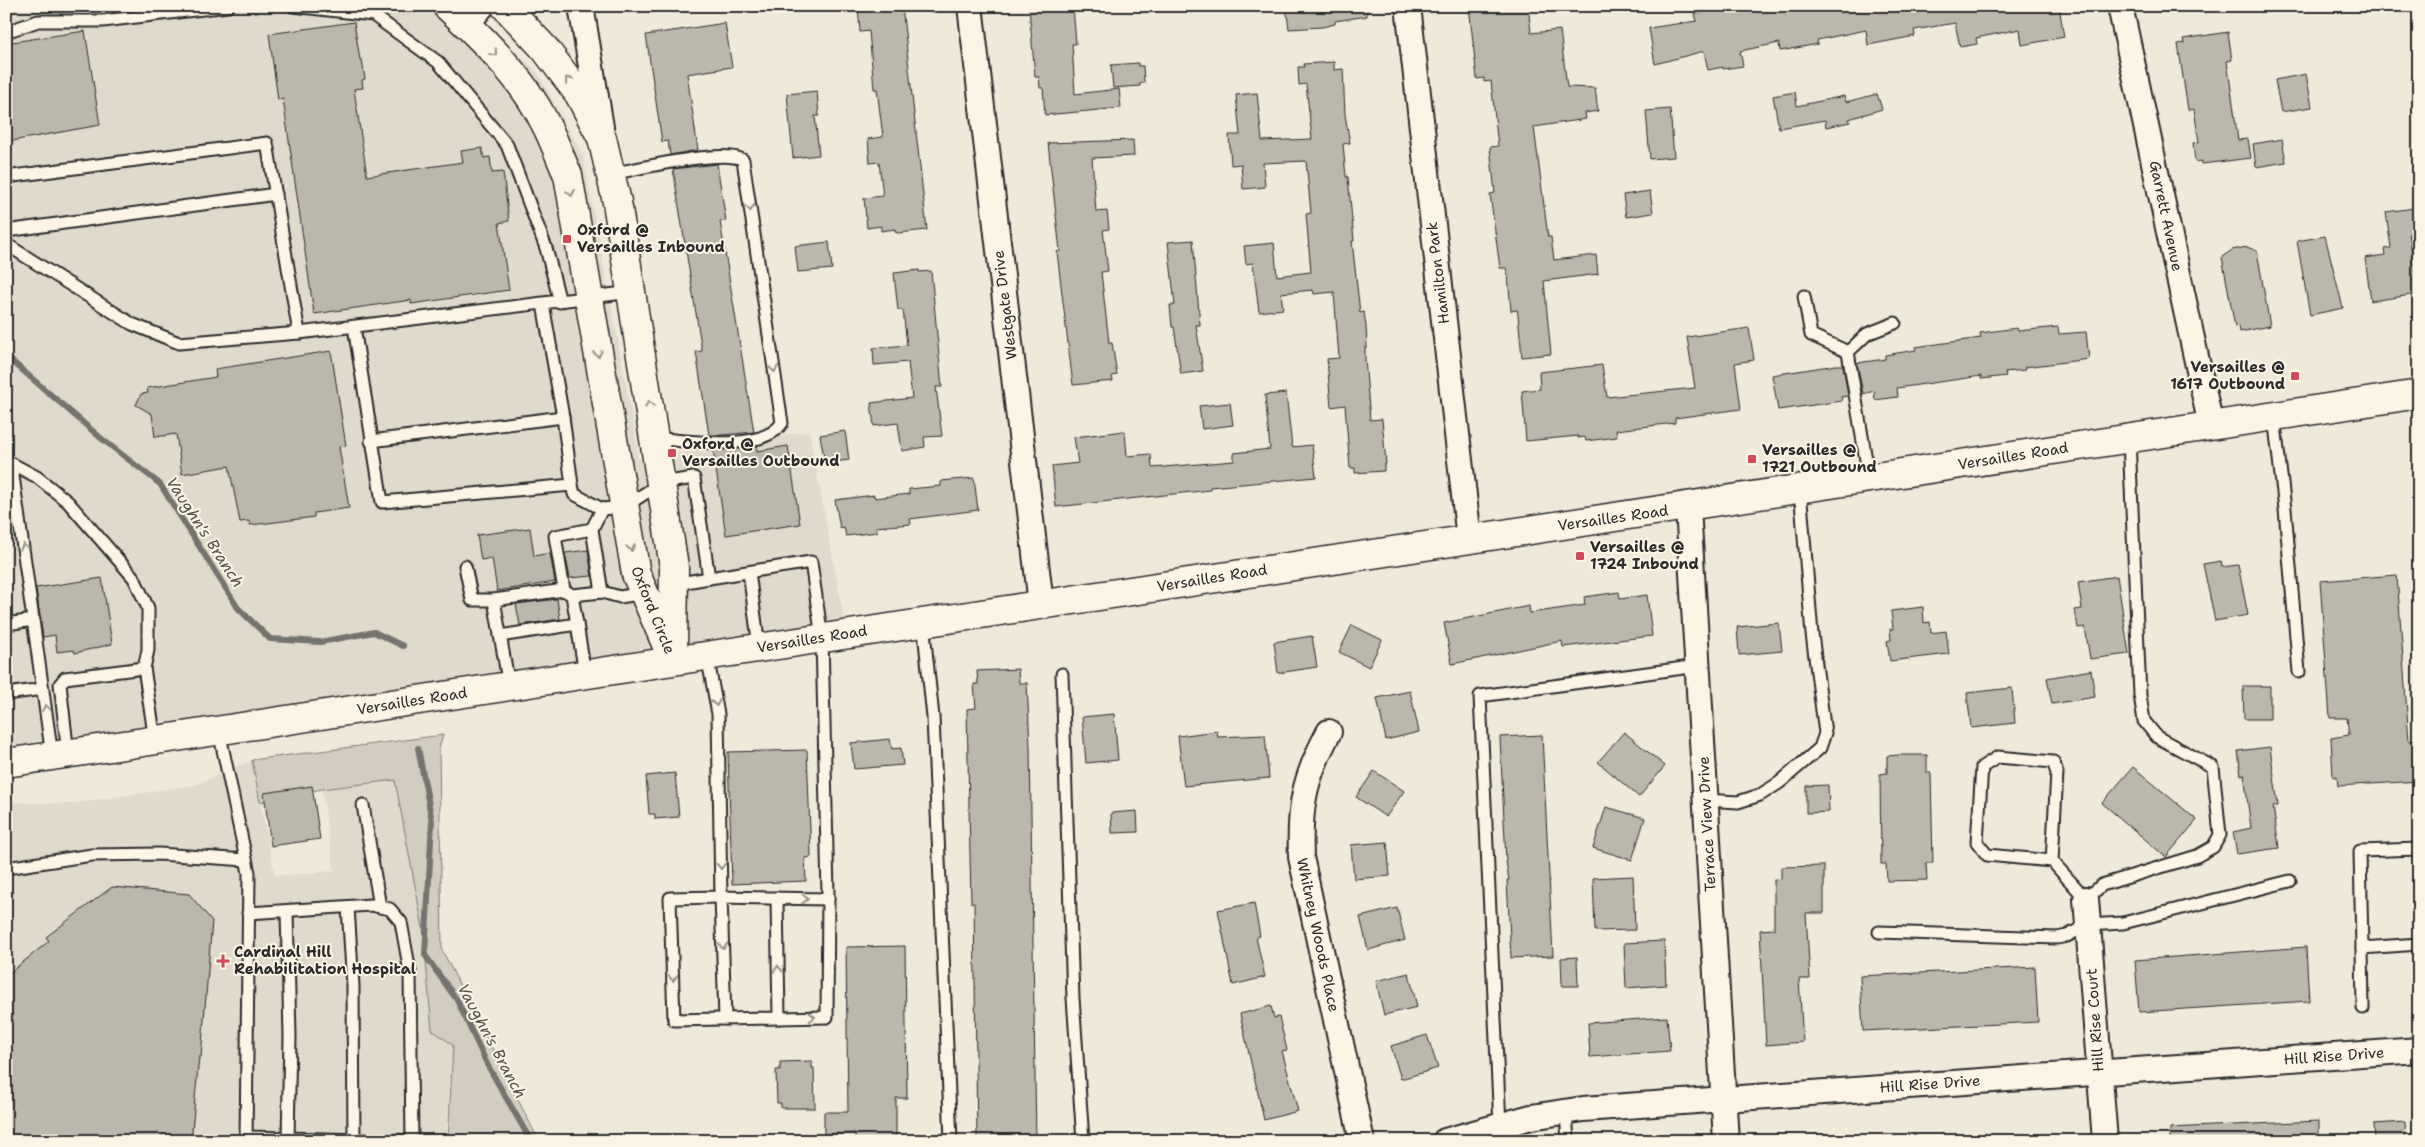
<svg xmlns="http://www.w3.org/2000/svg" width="2425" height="1147" viewBox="0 0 2425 1147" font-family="'Shantell Sans',sans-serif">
	<rect width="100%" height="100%" fill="#efe9da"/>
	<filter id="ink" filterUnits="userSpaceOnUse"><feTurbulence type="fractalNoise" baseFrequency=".02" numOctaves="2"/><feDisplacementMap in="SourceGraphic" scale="10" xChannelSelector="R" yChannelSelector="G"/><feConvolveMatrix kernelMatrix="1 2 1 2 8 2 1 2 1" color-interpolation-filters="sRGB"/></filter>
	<g filter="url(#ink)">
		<g fill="#e0dacc">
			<path d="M6 6H464L536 70 583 156 634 426 638 460 809 431 847 634 6 764Z"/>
			<path d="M252 760 275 876 334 871 322 789 408 775 453 1045 446 1141H6V802L70 804 195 785Z"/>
		</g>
		<path fill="#d2cdc0" stroke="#7e7c76" d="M443 735 439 748 442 950 539 1141H448L453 1045 432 1030 423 928 395 780 322 789 260 802 252 760Z"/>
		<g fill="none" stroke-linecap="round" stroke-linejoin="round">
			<g stroke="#75736d" stroke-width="6">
				<path d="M6 356 102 439 160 484 238 608 270 639 320 642 374 632 403 646"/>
				<path d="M418 748 432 821 425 955 457 1000 488 1066 531 1141"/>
			</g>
		</g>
		<g fill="#bcb7ac" stroke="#2b2b2b">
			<path d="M858 6H902L927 230 898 233 895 232V229L881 231V226L867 228 864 198 883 196 879 162 870 163 868 139 883 137 877 89H874L869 31 860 32Z"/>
			<path d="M1073 6 1076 44H1072L1075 94 1119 89 1121 108 1045 115 1043 88H1040L1039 77H1035L1029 7Z"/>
			<path d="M1286 6H1367V16L1335 21V24L1322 27 1289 29Z"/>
			<path d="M1469 6H1528L1531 33 1560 30 1567 87 1595 88 1598 111 1585 113 1586 119 1534 127 1548 237H1551L1554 260 1596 255 1598 274 1544 281 1551 354 1522 357 1518 315 1517 310 1511 311 1508 276 1506 268H1500L1490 194 1495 193 1490 147 1498 146 1491 81 1484 82V78L1477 79Z"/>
			<path d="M1738 6H2059L2064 37 2022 45 2020 29 1976 38 1977 44 1960 47 1955 23 1914 30 1915 36 1868 45 1866 30 1817 40 1818 44 1780 51 1779 43 1740 51 1743 66 1723 69V67L1708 70 1704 51 1655 64 1649 28 1697 21 1695 14Z"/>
			<path d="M354 22 360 60H362L365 79 362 80 363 88 354 89 367 176 463 162 461 151 482 148 484 158 490 157 492 173 503 172 509 221 499 223 509 290 411 304V300L314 314 283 99 278 100 269 34Z"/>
			<path d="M725 23 732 67 687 74 698 150 670 155 668 141 662 142 646 35Z"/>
			<path d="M85 31 100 125 6 142V43Z"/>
			<path d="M2228 32 2232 60 2227 61 2238 140 2248 139 2251 158 2202 164V161L2195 162 2193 143 2199 142 2194 109 2188 110 2178 44 2184 43 2183 39Z"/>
			<path d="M1334 62V70L1343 69 1345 115 1350 143 1343 144 1346 177H1348L1354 241H1352L1360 313 1364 312 1366 326 1367 347H1365V359L1370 420 1382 419 1386 464 1384 465V471L1355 473V468H1350L1345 405 1331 407 1327 359 1339 358 1334 292 1314 294 1313 290 1281 293 1283 309 1259 312 1253 263 1246 264 1244 246 1274 243 1277 276 1311 272 1306 214 1311 213 1306 161 1263 163 1265 187 1243 189 1241 164 1231 165 1229 135H1240L1236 95 1257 93 1262 141 1312 139 1306 84 1299 85 1298 67H1304L1303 64Z"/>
			<path d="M1138 63V66H1143L1144 83H1140V86L1113 88 1111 65Z"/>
			<path d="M2306 74 2312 107 2281 112 2275 80Z"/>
			<path d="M817 91 819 116H815L819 155 793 158 787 94Z"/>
			<path d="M1795 92 1797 106 1844 96 1846 102 1877 94 1882 109 1849 119 1850 122 1826 127 1825 120 1779 128 1773 96Z"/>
			<path d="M1670 109 1674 157 1650 159 1646 111Z"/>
			<path d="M2282 139 2286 162 2256 167 2253 144Z"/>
			<path d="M1133 140 1134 156 1092 158 1096 212 1107 211 1109 229 1103 230 1108 271 1101 272 1109 343H1112L1117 375 1112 376 1113 381 1073 385 1057 252 1060 251 1048 143Z"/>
			<path d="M717 164 726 221H720L754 432 722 435H709L696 352 702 351 673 169Z"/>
			<path d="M1650 191 1653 213 1626 217 1623 195Z"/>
			<path d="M2414 208 2417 232 2409 233 2418 294 2371 301 2365 258 2385 255 2384 249 2391 248 2386 212Z"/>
			<path d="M2325 236 2343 308 2310 315 2297 241Z"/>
			<path d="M1193 240 1200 325H1196L1203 371 1181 374 1174 327H1172L1170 305H1175L1168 242Z"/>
			<path d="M829 242 832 269 798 272 795 246Z"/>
			<path d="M2247 247 2257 251 2270 326 2240 332 2239 326 2235 327 2222 257 2232 250Z"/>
			<path d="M919 270V272L931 271 942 387H936L942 436 924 437 925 447 902 451 898 423 874 426 871 403 912 398 908 362 874 365 873 348 907 345 903 310H898L894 273Z"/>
			<path d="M2058 327 2059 334 2086 332 2089 359 2025 367V370L2005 372 2006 376 1981 379V376L1897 388 1898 397 1875 400 1874 391 1863 394 1857 363 1885 359V355L1916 350 1915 347 1981 338 1980 333 2017 328 2018 331Z"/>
			<path d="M1749 328 1754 360 1735 363 1741 409 1675 418V423L1616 430 1617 437 1586 441 1585 437 1578 438V436L1526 441 1522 391 1540 389 1539 372 1602 365 1607 397 1695 388 1687 337Z"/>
			<path d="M331 351 346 446 339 447 349 508 314 513V517L276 522 250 525 249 521 240 522 229 466 182 474 176 434 155 437 152 414 136 405 141 394 148 393 147 388 216 377 215 369Z"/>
			<path d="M1836 365H1843L1848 396 1841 397 1842 401 1778 410 1772 375Z"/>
			<path d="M1286 393 1292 447 1312 445 1316 477 1210 487V490L1056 507 1052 466 1078 463 1074 437 1125 431 1127 456 1151 454 1152 468 1234 461V453L1270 449 1265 395Z"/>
			<path d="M1230 403 1233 425 1202 429 1199 406Z"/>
			<path d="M845 431 849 460 825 463 820 435Z"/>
			<path d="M757 446V451L788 446 800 524 726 535 713 450Z"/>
			<path d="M974 478 978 510 910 519 911 524 876 527 877 532 846 536 844 527 840 528 835 500 874 495 875 498 909 494V489L941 486V481Z"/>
			<path d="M530 528 534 556 550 553 555 582 497 591 492 558 481 560 477 535Z"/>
			<path d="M588 550 592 576 570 578 565 553Z"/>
			<path d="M2221 561 2222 567 2238 565 2248 615 2215 621 2203 564Z"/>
			<path d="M2397 575 2409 741 2418 740 2419 781 2338 786 2337 776 2333 777 2331 738 2349 735 2347 718H2330L2320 581Z"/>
			<path d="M2117 576 2129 654 2090 659 2085 627 2078 628 2075 610 2082 609 2078 582Z"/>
			<path d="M102 578 112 644 75 653 74 650 57 652 55 635 43 637 36 588Z"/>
			<path d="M1619 592 1620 599 1647 595 1652 636 1563 647 1562 641 1452 664 1444 623 1529 606 1530 613 1585 605 1584 597Z"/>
			<path d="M557 599 560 619 520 625 516 604Z"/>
			<path d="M1923 607 1924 623 1930 622 1931 633 1946 631 1949 654 1890 661 1887 641 1891 640 1890 629H1893L1891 611Z"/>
			<path d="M1779 623 1782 651 1739 655 1737 627Z"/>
			<path d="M1352 625 1382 640 1369 667 1339 652Z"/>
			<path d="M1312 636 1317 667 1278 673 1274 642Z"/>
			<path d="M1018 669 1019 683H1027L1030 747 1036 1141H977L974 903H971L967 709 976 708 974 684H978L977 671Z"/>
			<path d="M2091 670 2095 697 2052 704 2047 678Z"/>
			<path d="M2243 686H2270V719H2244Z"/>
			<path d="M2012 688 2015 723 1971 728 1967 693Z"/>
			<path d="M1410 691 1419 732 1386 740 1377 698Z"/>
			<path d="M1114 714 1118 760 1086 763 1082 717Z"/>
			<path d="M1217 731 1218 737 1265 735 1269 778 1184 786 1178 736Z"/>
			<path d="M1624 732 1665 766 1639 797 1598 762Z"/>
			<path d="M1542 735 1553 956 1511 958 1507 880H1509L1506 861 1500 737Z"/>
			<path d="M890 739 892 749 901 748 903 765 854 769 851 743Z"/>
			<path d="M2270 747 2278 806H2273L2279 848 2237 854 2233 832 2251 828 2244 774 2241 775 2238 751Z"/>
			<path d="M807 750 811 857 805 858 806 881 732 884 728 752Z"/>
			<path d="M1899 755H1927V773H1931L1933 863H1926L1927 880 1887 881 1886 864H1881L1880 774 1887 773V756Z"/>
			<path d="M2133 767 2197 820 2166 857 2102 803Z"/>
			<path d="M1374 771 1404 791 1386 817 1356 797Z"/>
			<path d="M675 773 679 817 655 819V814H649L646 776Z"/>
			<path d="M1828 785 1829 812 1806 813V786Z"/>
			<path d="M312 786 320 839 271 846 264 793Z"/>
			<path d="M1606 807 1645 818 1632 860 1593 848Z"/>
			<path d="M1137 811 1138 832 1112 833 1111 813Z"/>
			<path d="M1387 842 1390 876 1354 879 1351 845Z"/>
			<path d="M1824 866V913H1806L1810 979H1799L1803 1042 1766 1045 1760 930 1774 929V880L1781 879V867Z"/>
			<path d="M1633 876 1635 930 1595 931 1593 878Z"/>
			<path d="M112 887 189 894 212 921 201 1057H199L191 1141H6V976L49 941 46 937Z"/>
			<path d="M1254 903 1260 936 1256 937 1265 977 1233 985 1218 910Z"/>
			<path d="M1397 908 1405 940 1368 950 1360 917Z"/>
			<path d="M1664 941 1666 985 1626 988 1624 943Z"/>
			<path d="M905 946 907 1098H896V1141H855V1133L824 1134V1112H848L846 947Z"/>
			<path d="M2306 947 2309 1001 2139 1012 2135 960Z"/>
			<path d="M1577 957 1578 986H1562L1561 958Z"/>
			<path d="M2035 967 2038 1022 1863 1031 1860 976Z"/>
			<path d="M1409 973 1417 1007 1384 1015 1376 981Z"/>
			<path d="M1271 1006 1274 1018 1279 1017 1287 1050 1282 1051 1298 1111 1264 1120 1240 1014Z"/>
			<path d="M1667 1017 1670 1051 1590 1057 1588 1023Z"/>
			<path d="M1427 1035 1438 1068 1401 1079 1391 1046Z"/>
			<path d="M812 1061V1068H814L815 1108H781V1103H777L776 1070H780V1062Z"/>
			<path d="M2319 1121V1141H2170V1128Z"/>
			<path d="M2405 1122 2406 1141H2375L2374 1124Z"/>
		</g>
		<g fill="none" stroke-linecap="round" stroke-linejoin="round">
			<defs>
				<g id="service">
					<path d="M293 6 373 15 438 62 507 145 546 248 560 302"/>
					<path d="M6 32 38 21H103L228 6"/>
					<path d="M611 174C636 169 724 148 743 160L782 423C762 453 685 441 655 438"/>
					<path d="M6 177 267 143 299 333"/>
					<path d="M6 231 276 194"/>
					<path d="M6 244 132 324 179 343 299 333 632 292"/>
					<path d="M1804 296 1811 335 1848 352"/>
					<path d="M354 327 382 502 572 485 563 417 543 304"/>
					<path d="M2274 417 2285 509 2299 672"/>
					<path d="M371 441 563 417"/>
					<path d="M6 460 13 476 52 756"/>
					<path d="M7 461 37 477 68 502 134 578 148 608V650L144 668 155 740"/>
					<path d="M1869 478 1848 352 1867 334 1895 323"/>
					<path d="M572 485 574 494 602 509 624 507 661 483 694 478 709 578 674 584"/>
					<path d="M592 529 602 592 572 595 564 590 555 536 592 529 602 509"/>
					<path d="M465 566 472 600H494"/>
					<path d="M749 572 759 647"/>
					<path d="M602 592 620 597 644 593"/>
					<path d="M572 595 577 624"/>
					<path d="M923 622 933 717 951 1141"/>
					<path d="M6 624 34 620"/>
					<path d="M500 636 577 624 585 674"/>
					<path d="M707 655 718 714 721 897 670 898 674 1020 827 1017 828 894 822 638 811 562 709 578"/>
					<path d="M1062 674 1073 998 1083 1141"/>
					<path d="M509 686 494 600 564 590"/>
					<path d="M6 694 43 689"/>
					<path d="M219 731 249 873 246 1141"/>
					<path d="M68 754 60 684 65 678 144 668"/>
					<path d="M1705 800 1738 802 1760 795 1779 783 1820 748 1825 733 1812 634 1800 489"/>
					<path d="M363 805 380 907"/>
					<path d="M2419 849 2360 851 2362 948 2419 944"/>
					<path d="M2052 861 1987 855 1977 842 1982 767 1998 757 2053 762 2057 773 2052 861 2086 899 2102 885 2197 856 2213 847 2220 835 2213 767 2157 737 2144 721 2140 695 2129 439"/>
					<path d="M6 868 92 855 159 854 246 860"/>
					<path d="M777 898 779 1018"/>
					<path d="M348 907 353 986 354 1141"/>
					<path d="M287 911 290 1036 288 1141"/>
					<path d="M248 913 371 905 390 909 401 922 410 972 412 1141"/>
					<path d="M1879 932 2057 938 2067 936 2088 925 2123 923 2290 881"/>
					<path d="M2362 948 2363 1008"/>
					<path d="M725 1019 721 897 828 899"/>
					<path d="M1566 1112 1568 1141"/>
					<path d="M1500 1126 1480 696 1698 666"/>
					<path d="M246 1137 403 1141"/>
				</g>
				<g id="minor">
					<path d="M581 6 601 127"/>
					<path d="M970 6 1041 604"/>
					<path d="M1408 6 1469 539"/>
					<path d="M2120 6 2211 426"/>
					<path d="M467 24 482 6"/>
					<path d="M1688 507 1726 1141"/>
					<path d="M1329 732C1304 779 1299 805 1301 857L1362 1141"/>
					<path d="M2086 899 2105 1141"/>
					<path d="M1445 1141 1531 1117 1583 1109 2419 1050"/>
				</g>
				<g id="tertiary">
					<path d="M447 6C484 40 523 78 545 123 554 140 560 158 568 175L636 574 673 660"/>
					<path d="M505 6 545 49 579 94 602 138 617 202 674 567 673 651"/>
				</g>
				<path id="primary" d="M6 763 2419 394"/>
			</defs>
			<use href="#service" stroke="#2b2b2b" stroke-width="15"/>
			<use href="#minor" stroke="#2b2b2b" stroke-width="28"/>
			<use href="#tertiary" stroke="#2b2b2b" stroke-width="31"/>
			<use href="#primary" stroke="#2b2b2b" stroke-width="31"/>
			<use href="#service" stroke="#fcf5e5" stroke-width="11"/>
			<use href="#minor" stroke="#fcf5e5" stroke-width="24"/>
			<use href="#tertiary" stroke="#fcf5e5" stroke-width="28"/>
			<use href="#primary" stroke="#fcf5e5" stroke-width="28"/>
		</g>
		<defs><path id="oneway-chevron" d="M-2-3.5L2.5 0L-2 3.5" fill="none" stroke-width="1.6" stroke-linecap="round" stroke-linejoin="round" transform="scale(1.25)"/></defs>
		<g stroke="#949088">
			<use href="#oneway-chevron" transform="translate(494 53) rotate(50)"/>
			<use href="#oneway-chevron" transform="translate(568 80) rotate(-128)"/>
			<use href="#oneway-chevron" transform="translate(571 193) rotate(80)"/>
			<use href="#oneway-chevron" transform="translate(750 208) rotate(82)"/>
			<use href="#oneway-chevron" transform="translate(598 354) rotate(80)"/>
			<use href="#oneway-chevron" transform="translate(774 369) rotate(82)"/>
			<use href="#oneway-chevron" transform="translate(649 404) rotate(-99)"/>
			<use href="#oneway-chevron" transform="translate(24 547) rotate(-98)"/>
			<use href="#oneway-chevron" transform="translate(631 548) rotate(80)"/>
			<use href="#oneway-chevron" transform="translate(716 703) rotate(80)"/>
			<use href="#oneway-chevron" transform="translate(46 708) rotate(-98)"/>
			<use href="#oneway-chevron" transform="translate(721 866) rotate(89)"/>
			<use href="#oneway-chevron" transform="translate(805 899) rotate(1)"/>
			<use href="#oneway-chevron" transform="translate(723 946) rotate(88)"/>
			<use href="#oneway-chevron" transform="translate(778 969) rotate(-91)"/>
			<use href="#oneway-chevron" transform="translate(673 978) rotate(88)"/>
			<use href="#oneway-chevron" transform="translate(812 1017) rotate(-1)"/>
		</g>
	</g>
	<g fill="#d1495b" stroke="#fcf5e5" stroke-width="2">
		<rect x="562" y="234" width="10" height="10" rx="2.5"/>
		<rect x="2290" y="371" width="10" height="10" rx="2.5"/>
		<rect x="667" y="448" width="10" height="10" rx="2.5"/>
		<rect x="1747" y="454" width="10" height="10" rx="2.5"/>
		<rect x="1575" y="551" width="10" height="10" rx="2.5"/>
		<path d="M220.5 953.5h5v5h5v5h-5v5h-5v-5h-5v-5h5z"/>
	</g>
	<g text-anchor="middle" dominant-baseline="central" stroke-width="4" stroke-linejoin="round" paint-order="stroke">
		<g font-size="15" fill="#2b2b2b" stroke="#fcf5e5">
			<text transform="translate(2166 216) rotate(78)">Garrett Avenue</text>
			<text transform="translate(1438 273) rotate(-97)">Hamilton Park</text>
			<text transform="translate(1005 305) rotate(-97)">Westgate Drive</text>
			<text transform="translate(2013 456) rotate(-9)">Versailles Road</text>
			<text transform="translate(1613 518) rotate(-8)">Versailles Road</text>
			<text transform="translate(1212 578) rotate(-9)">Versailles Road</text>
			<text transform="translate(653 610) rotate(68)">Oxford Circle</text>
			<text transform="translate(812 639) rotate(-9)">Versailles Road</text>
			<text transform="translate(412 701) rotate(-9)">Versailles Road</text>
			<text transform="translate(1707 824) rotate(-93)">Terrace View Drive</text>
			<text transform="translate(1318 935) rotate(78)">Whitney Woods Place</text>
			<text transform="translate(2095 1020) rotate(-94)">Hill Rise Court</text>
			<text transform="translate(2334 1056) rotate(-4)">Hill Rise Drive</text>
			<text transform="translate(1930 1084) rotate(-4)">Hill Rise Drive</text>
		</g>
		<g font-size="15" font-weight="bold" fill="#2b2b2b" stroke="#fcf5e5" text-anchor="start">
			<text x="577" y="230">Oxford @<tspan x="577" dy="17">Versailles Inbound</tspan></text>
			<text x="2285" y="367" text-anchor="end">Versailles @<tspan x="2285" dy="17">1617 Outbound</tspan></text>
			<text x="682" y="444">Oxford @<tspan x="682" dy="17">Versailles Outbound</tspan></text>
			<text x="1762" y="450">Versailles @<tspan x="1762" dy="17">1721 Outbound</tspan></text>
			<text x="1590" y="547">Versailles @<tspan x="1590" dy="17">1724 Inbound</tspan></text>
			<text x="234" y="952">Cardinal Hill<tspan x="234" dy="17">Rehabilitation Hospital</tspan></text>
		</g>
		<g font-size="16" font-style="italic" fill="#565552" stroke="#fcf5e5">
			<text transform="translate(205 532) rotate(57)">Vaughn's Branch</text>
			<text transform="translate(492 1041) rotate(62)">Vaughn's Branch</text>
		</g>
	</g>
	<rect width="2425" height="1147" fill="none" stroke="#fcf5e5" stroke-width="25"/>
	<rect x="12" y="12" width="2400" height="1122" fill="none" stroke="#2b2b2b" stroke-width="2" filter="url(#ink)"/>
</svg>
